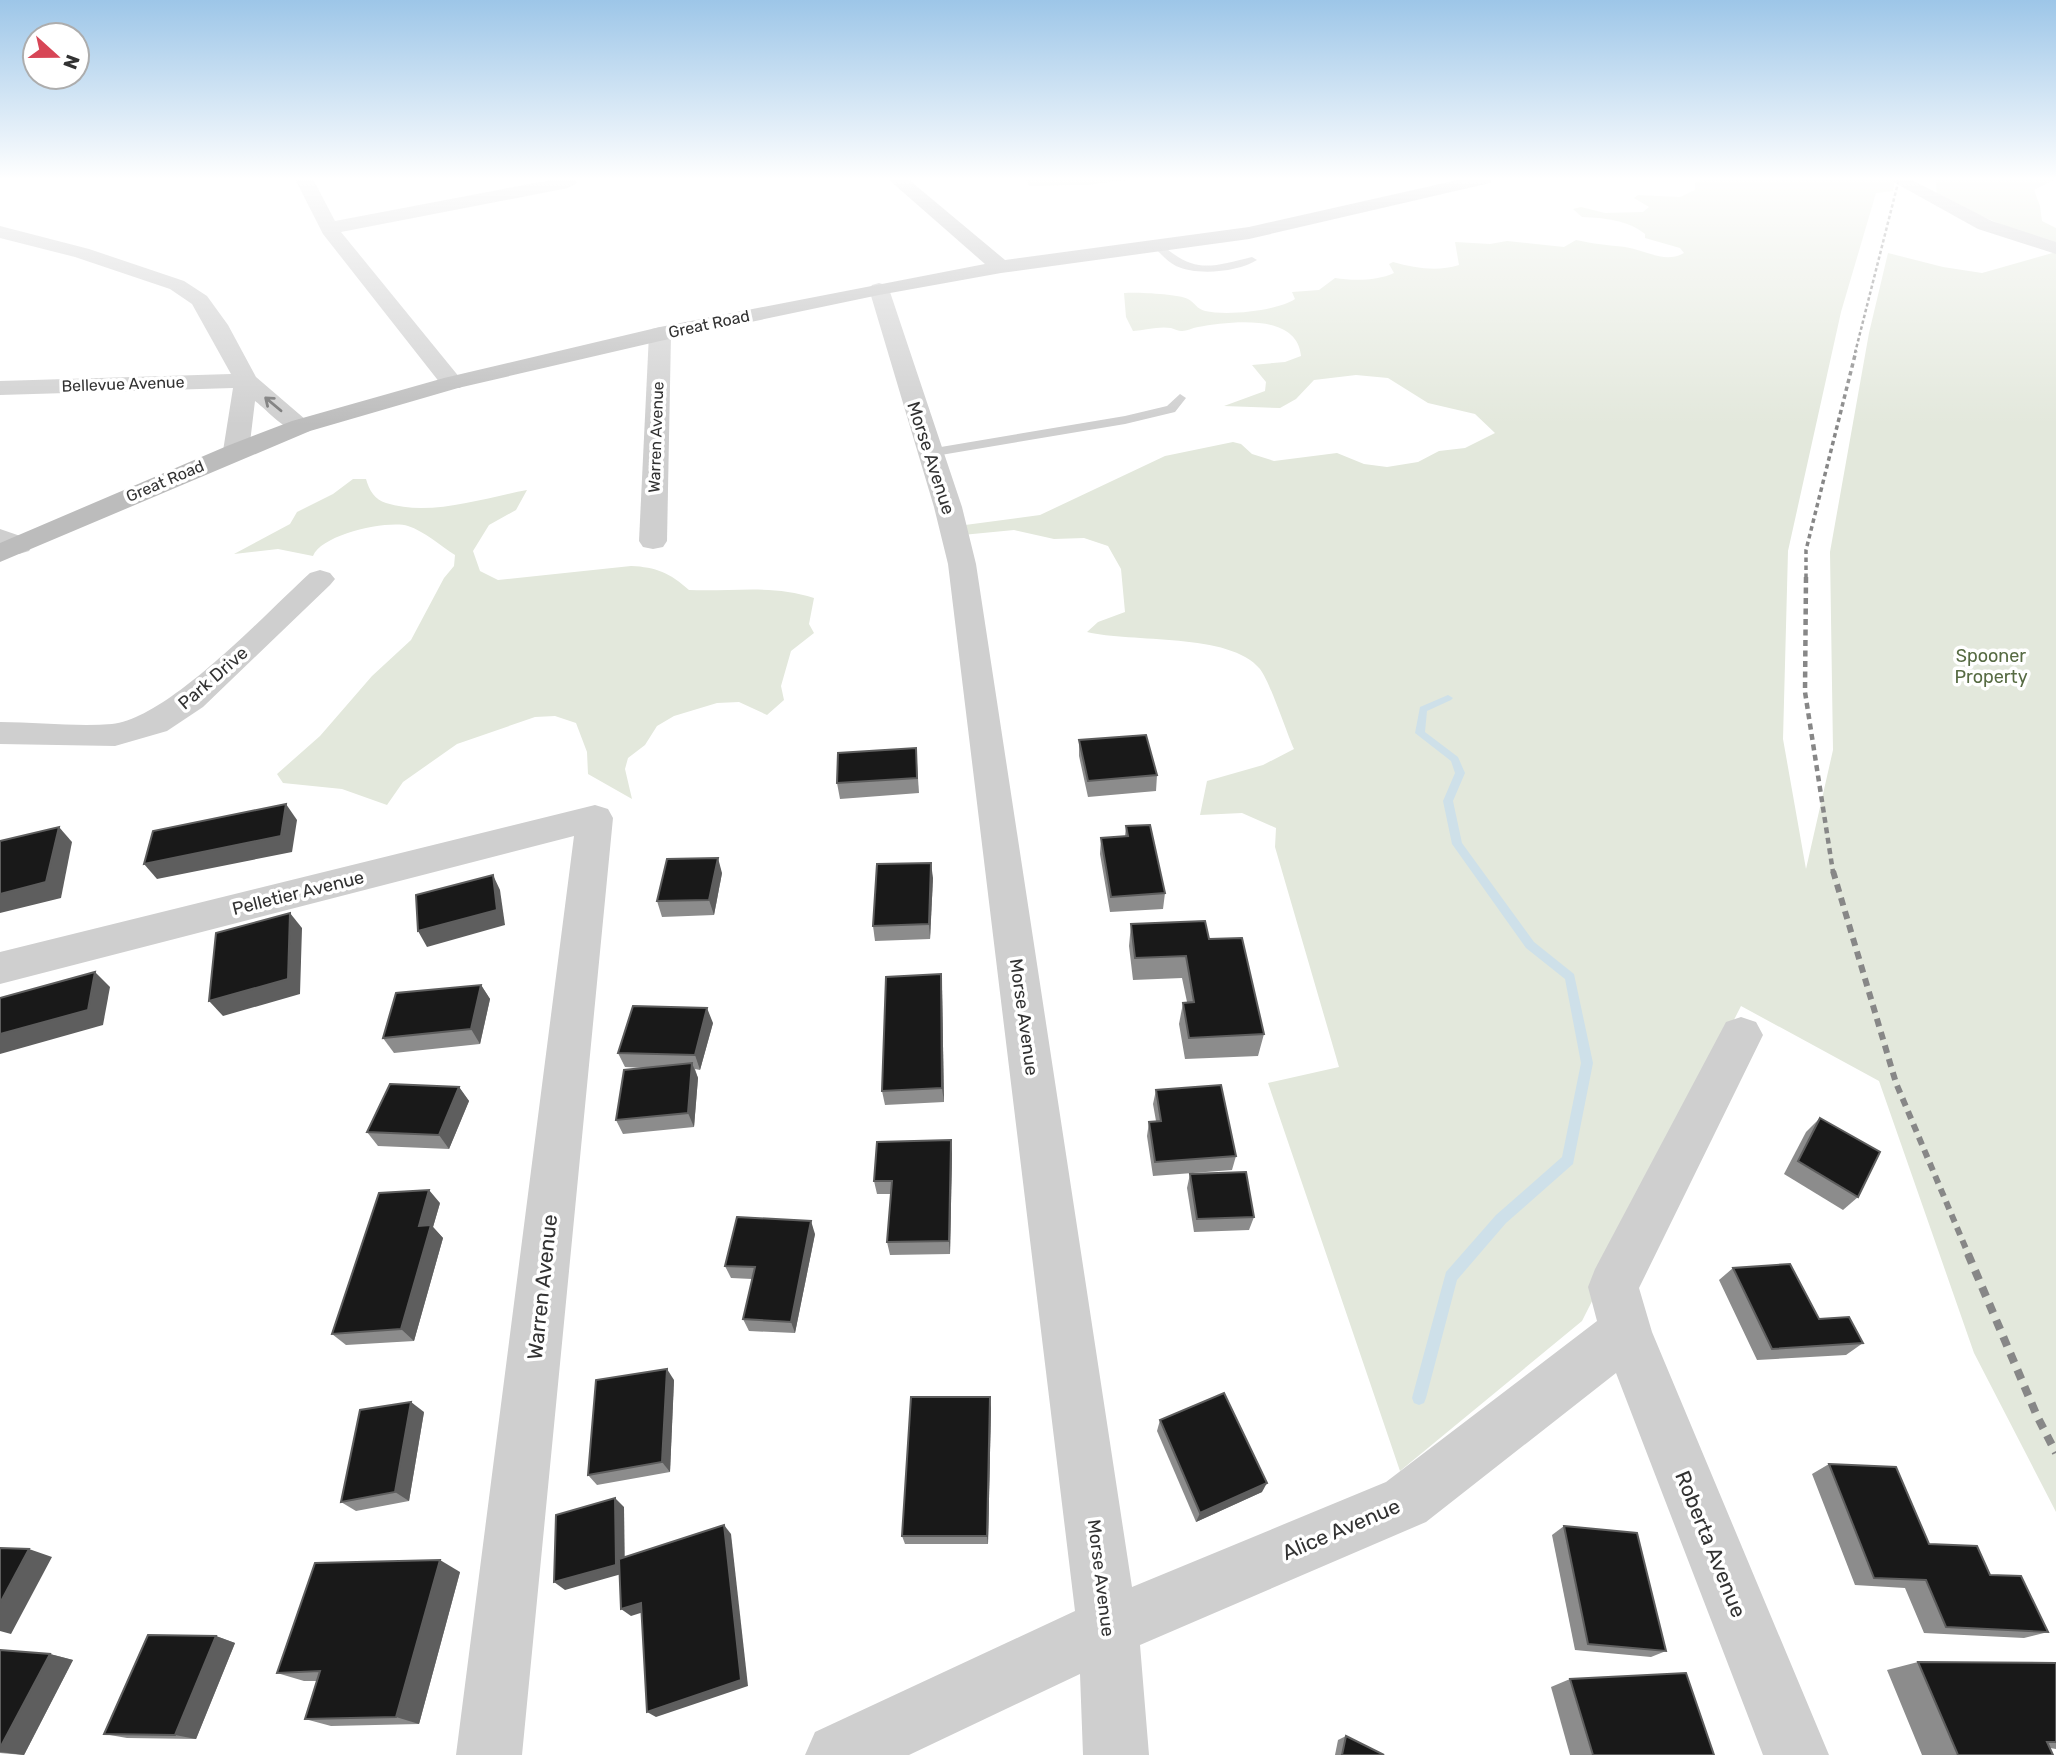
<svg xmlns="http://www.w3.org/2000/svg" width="2056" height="1755" viewBox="0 0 2056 1755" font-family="Rubik,sans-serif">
	<rect width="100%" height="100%" fill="#fff"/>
	<g fill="#e3e8dc">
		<path d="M1025 179H1133L1088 185 1029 186Z"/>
		<path d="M1705 179H1895L1893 191 1876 193 1841 312 1788 551 1783 739 1806 869 1833 750 1830 552 1869 333 1888 253 1943 267 1982 273 2056 252V1512L1974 1353 1879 1081 1741 1006 1582 1321 1400 1471 1268 1083 1339 1067 1275 847 1276 828 1242 813 1200 815 1207 781 1263 765 1294 749C1286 731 1270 682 1260 669 1230 632 1131 643 1087 632L1098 622 1125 612 1121 569 1108 546 1084 538 1054 539 1014 530 952 536 950 527 1040 515 1165 456 1233 442 1241 444 1252 454 1274 461 1337 453 1364 464 1387 467 1418 462 1439 451 1465 448 1495 433 1475 414 1428 403 1388 378 1356 375 1314 380 1296 399 1280 408 1224 406 1265 391 1266 382 1252 365 1285 362 1301 356C1297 312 1229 322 1198 327 1192 328 1187 331 1182 331 1178 331 1175 329 1171 328 1159 326 1145 330 1133 331L1126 317 1124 293C1137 292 1178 294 1188 299 1195 303 1197 309 1205 311 1227 316 1277 311 1295 299L1292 292 1319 290 1335 278C1353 281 1377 281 1394 273L1389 264 1393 262C1415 268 1437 272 1459 265L1455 242 1490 244 1507 241 1564 247 1576 240C1593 244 1608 245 1625 247 1645 250 1665 264 1684 253L1680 248 1645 238V234C1628 220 1604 218 1582 217L1573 209 1581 207 1605 213 1643 212 1649 207 1634 198 1638 195 1680 197 1695 190V183Z"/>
		<path d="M1936 179H2056L2034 190 2040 206 2042 221 2056 228V248L1937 197Z"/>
		<path d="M353 479H366C369 490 375 500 386 503 430 517 483 498 527 490L516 510 489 525 473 551 480 571 498 580 631 566C656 567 670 573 689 590 732 592 772 584 814 598L809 624 814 633 791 651 781 686 784 700 767 715 739 702 717 703 674 716 657 726 645 745 628 758 625 769 632 799 588 774 587 752 576 723 555 716 535 717 457 744 403 782 387 805 342 789 283 783 277 774 320 736 372 676 411 640 444 578 454 566 455 555C441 546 424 531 408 526 388 520 322 534 313 556L278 549 234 554 290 524 297 512 333 494Z"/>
	</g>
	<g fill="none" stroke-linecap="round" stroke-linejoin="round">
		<path fill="#cee0e9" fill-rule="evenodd" d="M1448 695 1453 698 1451 700 1427 711 1425 732 1458 757 1465 773 1453 801 1462 843 1534 942 1574 974 1593 1063 1573 1164 1506 1223 1457 1280 1426 1398 1424 1403 1419 1405 1414 1403 1412 1398 1446 1272 1496 1215 1562 1157 1581 1063 1565 979 1526 948 1452 844 1443 801 1455 773 1451 761 1415 733 1420 707Z"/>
		<g fill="#cfcfcf" fill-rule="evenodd">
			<path d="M1155 244H1161C1195 274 1211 267 1252 257L1257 260C1238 272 1197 276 1176 266 1168 262 1161 254 1155 248Z"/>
			<path d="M1180 394 1186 398 1175 412 1125 424 929 457 923 453 929 449 1125 416 1167 406Z"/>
		</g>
		<g fill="#cfcfcf" fill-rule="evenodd">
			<path d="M295 179H313L335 221 556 179H574L577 183 568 188 341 232 460 378 464 383 460 388H444L323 234Z"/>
			<path d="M1888 179H1910L1992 221 2056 242V254L1978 229Z"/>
			<path d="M0 226 89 249 184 281 207 296 228 325 256 377 313 426 310 431C288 437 271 413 255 401L249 451 245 456 236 459 227 456 223 451 233 388 0 395V381L231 374 192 304 170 289 75 257 0 238Z"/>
			<path d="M879 283 886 285 889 289 962 507 976 564 1132 1587 1386 1482 1597 1321 1588 1287 1595 1269 1726 1022 1741 1017 1756 1022 1763 1035 1639 1288 1652 1332 1829 1755H1763L1616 1373 1426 1522 1140 1645 1149 1755H1083L1080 1674 909 1755H805L815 1732 1075 1611 948 564 934 507 869 289 872 285Z"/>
			<path d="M660 327 668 329 671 334 667 541 663 547 653 549 643 547 639 541 649 334 652 329Z"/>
			<path d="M0 529 29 539 33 545 29 551 19 554 0 547Z"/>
			<path d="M320 570 330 573 335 579 330 585 203 707 167 731 115 746 0 744V722C37 722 76 727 112 724 168 719 267 612 310 573Z"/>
			<path d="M595 805 608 809 613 818 522 1755H456L574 836 0 984V952Z"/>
		</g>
		<path fill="#bcbcbc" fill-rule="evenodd" d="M888 179H908L1005 260 1249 227 1462 179H1493L1490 183 1249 239 1001 273 879 295 660 341 458 388 310 431 0 562V543L227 446 292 421 444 378 660 327 985 264Z"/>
		<path stroke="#878787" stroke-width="2.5" stroke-dasharray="3.5 2.5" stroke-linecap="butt" d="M1855 353 1899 179"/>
		<path stroke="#878787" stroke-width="3.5" stroke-dasharray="4.5 3.5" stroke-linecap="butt" d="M1806 578V550L1856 351"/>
		<path stroke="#878787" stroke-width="4.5" stroke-dasharray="6 4.5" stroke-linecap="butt" d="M1806 577 1805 692 1833 872"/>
		<path stroke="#878787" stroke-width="6" stroke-dasharray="8 6" stroke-linecap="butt" d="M1833 871 1896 1083 1969 1256"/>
		<path stroke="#878787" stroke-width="8" stroke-dasharray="10 8" stroke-linecap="butt" d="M1968 1254 2037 1416 2056 1453"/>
	</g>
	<g fill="#8c8c8c">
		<path d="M1079 740 1157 775 1156 791 1088 797 1079 756Z"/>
		<path d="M917 763 919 793 840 799 837 783Z"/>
		<path d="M1126 826 1165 893 1163 909 1110 912 1100 854 1101 838 1125 836Z"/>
		<path d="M722 873 714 915 662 917 657 901Z"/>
		<path d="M933 878 930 939 875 941 873 926Z"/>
		<path d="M1131 924 1209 939 1264 1034 1258 1056 1185 1059 1179 1024 1183 1003 1187 1002 1182 978 1133 980 1129 946Z"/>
		<path d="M941 974 942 989 944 1102 885 1105 882 1091Z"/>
		<path d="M481 985 490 999 480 1044 394 1053 383 1038Z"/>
		<path d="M713 1023 700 1070 695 1069 698 1078 694 1127 623 1134 616 1120 645 1068 625 1067 618 1053Z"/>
		<path d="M459 1087 469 1101 449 1149 378 1146 367 1132Z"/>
		<path d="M1156 1090 1236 1156 1232 1170 1153 1176 1147 1136 1149 1122 1156 1121 1153 1104Z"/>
		<path d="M1820 1118 1858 1197 1843 1210 1784 1174 1806 1132Z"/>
		<path d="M951 1140 952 1154 950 1254 890 1255 887 1242 891 1194H877L874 1181Z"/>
		<path d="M1190 1174 1254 1217 1249 1230 1194 1232 1187 1188Z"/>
		<path d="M440 1203 433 1227 443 1238 414 1341 346 1345 332 1334Z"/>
		<path d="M815 1234 795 1333 749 1331 743 1319 752 1279 731 1278 725 1266Z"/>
		<path d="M1733 1268 1819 1319 1863 1343 1846 1355 1757 1360 1719 1280Z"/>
		<path d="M674 1380 670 1472 597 1485 588 1475Z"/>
		<path d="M991 1408 988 1544H905L902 1536Z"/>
		<path d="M424 1412 409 1501 356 1511 341 1502Z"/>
		<path d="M1160 1420 1262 1492 1196 1522 1157 1431Z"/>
		<path d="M1829 1464 1929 1544 1990 1575 2048 1632 2024 1638 1924 1633 1905 1588 1855 1585 1812 1474Z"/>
		<path d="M1564 1526 1666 1651 1651 1657 1575 1650 1552 1535Z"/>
		<path d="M460 1572 419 1724 331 1726 305 1719 317 1681H304L277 1673Z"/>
		<path d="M216 1636 235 1643 196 1739 127 1738 104 1734Z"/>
		<path d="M0 1650 50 1654 73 1660 24 1755 0 1753Z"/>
		<path d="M1918 1662 2056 1663V1749L2050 1748 2053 1755H1922L1887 1670Z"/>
		<path d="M1570 1679 1714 1755H1570L1551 1687Z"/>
		<path d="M1346 1736 1384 1755H1335L1338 1740Z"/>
	</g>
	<g fill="#5e5e5e">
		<path d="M286 804 297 820 292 852 157 879 144 864Z"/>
		<path d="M59 827 72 842 61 898 0 913V894Z"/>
		<path d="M718 858 722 873 714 915 709 900Z"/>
		<path d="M931 863 933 878 930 939 929 924Z"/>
		<path d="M493 875 500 890 505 925 427 947 418 931Z"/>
		<path d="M290 913 302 928 300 994 223 1016 209 1001Z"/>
		<path d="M95 972 110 987 103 1025 0 1054V1034Z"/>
		<path d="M941 974 942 989 944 1102 942 1088Z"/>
		<path d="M481 985 490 999 480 1044 471 1029Z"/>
		<path d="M707 1008 713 1023 700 1070 695 1055Z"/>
		<path d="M692 1063 698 1078 694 1127 688 1113Z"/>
		<path d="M459 1087 469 1101 449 1149 439 1135Z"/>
		<path d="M951 1140 952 1154 950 1254 949 1241Z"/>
		<path d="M429 1190 440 1203 433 1227 443 1238 414 1341 401 1329 419 1226Z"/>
		<path d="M811 1221 815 1234 795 1333 791 1322Z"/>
		<path d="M667 1369 674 1380 670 1472 662 1462Z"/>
		<path d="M990 1397 991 1408 988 1544 987 1536Z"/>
		<path d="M411 1402 424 1412 409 1501 395 1492Z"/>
		<path d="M1267 1483 1262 1492 1196 1522 1200 1513Z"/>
		<path d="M615 1498 624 1507 625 1573 565 1590 554 1582Z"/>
		<path d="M724 1525 731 1534 748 1686 656 1717 647 1712Z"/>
		<path d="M29 1549 52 1557 11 1634 0 1631V1603Z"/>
		<path d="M440 1560 460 1572 419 1724 396 1717Z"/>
		<path d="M641 1603 650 1610 631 1616 621 1609Z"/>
		<path d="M216 1636 235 1643 196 1739 175 1735Z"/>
		<path d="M50 1654 73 1660 24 1755 0 1752V1748Z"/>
	</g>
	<g fill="#191919" stroke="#5e5e5e" stroke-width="2">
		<path d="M1146 735 1157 775 1088 781 1079 740Z"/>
		<path d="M916 748 917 778 837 783 838 753Z"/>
		<path d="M286 804 281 836 144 864 153 831Z"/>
		<path d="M1150 825 1165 893 1111 897 1101 838 1128 836 1126 826Z"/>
		<path d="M59 827 46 882 0 894V841Z"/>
		<path d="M718 858 709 900 657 901 667 859Z"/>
		<path d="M931 863 929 924 873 926 877 864Z"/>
		<path d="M493 875 497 910 418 931 416 895Z"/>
		<path d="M290 913 288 979 209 1001 216 933Z"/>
		<path d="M1205 921 1209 939 1242 938 1264 1034 1189 1038 1183 1003 1194 1002 1186 956 1135 958 1131 924Z"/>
		<path d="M95 972 88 1010 0 1034V998Z"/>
		<path d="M941 974 942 1088 882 1091 886 977Z"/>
		<path d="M481 985 471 1029 383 1038 396 993Z"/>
		<path d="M633 1006 707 1008 695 1055 618 1053Z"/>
		<path d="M692 1063 688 1113 616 1120 624 1070Z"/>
		<path d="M390 1084 459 1087 439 1135 367 1132Z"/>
		<path d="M1221 1085 1236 1156 1155 1162 1149 1122 1161 1121 1156 1090Z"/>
		<path d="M1820 1118 1880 1152 1858 1197 1798 1161Z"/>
		<path d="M951 1140 949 1241 887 1242 892 1181H874L877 1142Z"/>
		<path d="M1246 1172 1254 1217 1197 1219 1190 1174Z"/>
		<path d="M429 1190 419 1226 431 1225 401 1329 332 1334 379 1193Z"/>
		<path d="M737 1217 811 1221 791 1322 743 1319 755 1267 725 1266Z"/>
		<path d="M1790 1264 1819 1319 1849 1317 1863 1343 1772 1349 1733 1268Z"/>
		<path d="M667 1369 662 1462 588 1475 596 1380Z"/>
		<path d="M1224 1393 1267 1483 1200 1513 1160 1420Z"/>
		<path d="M911 1397H990L987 1536H902Z"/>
		<path d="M411 1402 395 1492 341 1502 360 1410Z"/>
		<path d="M1829 1464 1896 1467 1929 1544 1977 1546 1990 1575 2021 1576 2048 1632 1946 1627 1926 1580 1874 1578Z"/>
		<path d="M615 1498 616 1565 554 1582 556 1515Z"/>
		<path d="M724 1525 741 1680 647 1712 641 1603 621 1609 619 1559Z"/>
		<path d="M1564 1526 1637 1533 1666 1651 1588 1644Z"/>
		<path d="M0 1548 29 1549 0 1603Z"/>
		<path d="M440 1560 396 1717 305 1719 320 1671 277 1673 315 1563Z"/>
		<path d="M148 1635 216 1636 175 1735 104 1734Z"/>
		<path d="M0 1650 50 1654 0 1748Z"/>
		<path d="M1918 1662 2056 1663V1742H2047L2053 1755H1958Z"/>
		<path d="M1686 1673 1714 1755H1593L1570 1679Z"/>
		<path d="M1346 1736 1384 1755H1342Z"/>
	</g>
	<defs><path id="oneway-shaft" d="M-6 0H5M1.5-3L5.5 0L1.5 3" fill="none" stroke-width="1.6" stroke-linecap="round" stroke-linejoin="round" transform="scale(1.75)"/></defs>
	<use stroke="#797979" href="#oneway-shaft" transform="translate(273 404) rotate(-140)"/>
	<linearGradient id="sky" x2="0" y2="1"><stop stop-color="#9dc6e8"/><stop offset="0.42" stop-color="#fff"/><stop offset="1" stop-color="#fff" stop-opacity="0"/></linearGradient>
	<rect width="2056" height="425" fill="url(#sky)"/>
	<g text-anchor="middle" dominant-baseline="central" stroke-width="7" stroke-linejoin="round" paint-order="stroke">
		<g font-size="16" fill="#323232" stroke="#fff">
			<text transform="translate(709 324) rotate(-12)">Great Road</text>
			<text transform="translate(123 384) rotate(-2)">Bellevue Avenue</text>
			<text transform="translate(656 437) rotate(-88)">Warren Avenue</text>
			<text transform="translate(165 481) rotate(-23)">Great Road</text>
		</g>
		<g font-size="18" fill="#323232" stroke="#fff">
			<text transform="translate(931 458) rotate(72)">Morse Avenue</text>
			<text transform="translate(213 678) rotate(-41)">Park Drive</text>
			<text transform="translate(298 893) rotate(-14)">Pelletier Avenue</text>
			<text transform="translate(1024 1017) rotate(82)">Morse Avenue</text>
			<text transform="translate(1101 1578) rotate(83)">Morse Avenue</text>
		</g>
		<g font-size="18" fill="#576b43" stroke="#fff">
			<text x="1991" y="656">Spooner<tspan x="1991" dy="21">Property</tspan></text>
		</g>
		<g font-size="21" fill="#323232" stroke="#fff">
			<text transform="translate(542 1287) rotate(-84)">Warren Avenue</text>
			<text transform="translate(1341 1529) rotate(-23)">Alice Avenue</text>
			<text transform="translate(1711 1544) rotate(68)">Roberta Avenue</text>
		</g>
	</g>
	<g transform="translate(56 56) rotate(111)"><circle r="33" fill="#ffffff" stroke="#adadad" stroke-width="2"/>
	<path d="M0-5L12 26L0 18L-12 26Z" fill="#d74656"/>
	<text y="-10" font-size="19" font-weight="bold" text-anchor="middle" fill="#323232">N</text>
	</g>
</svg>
